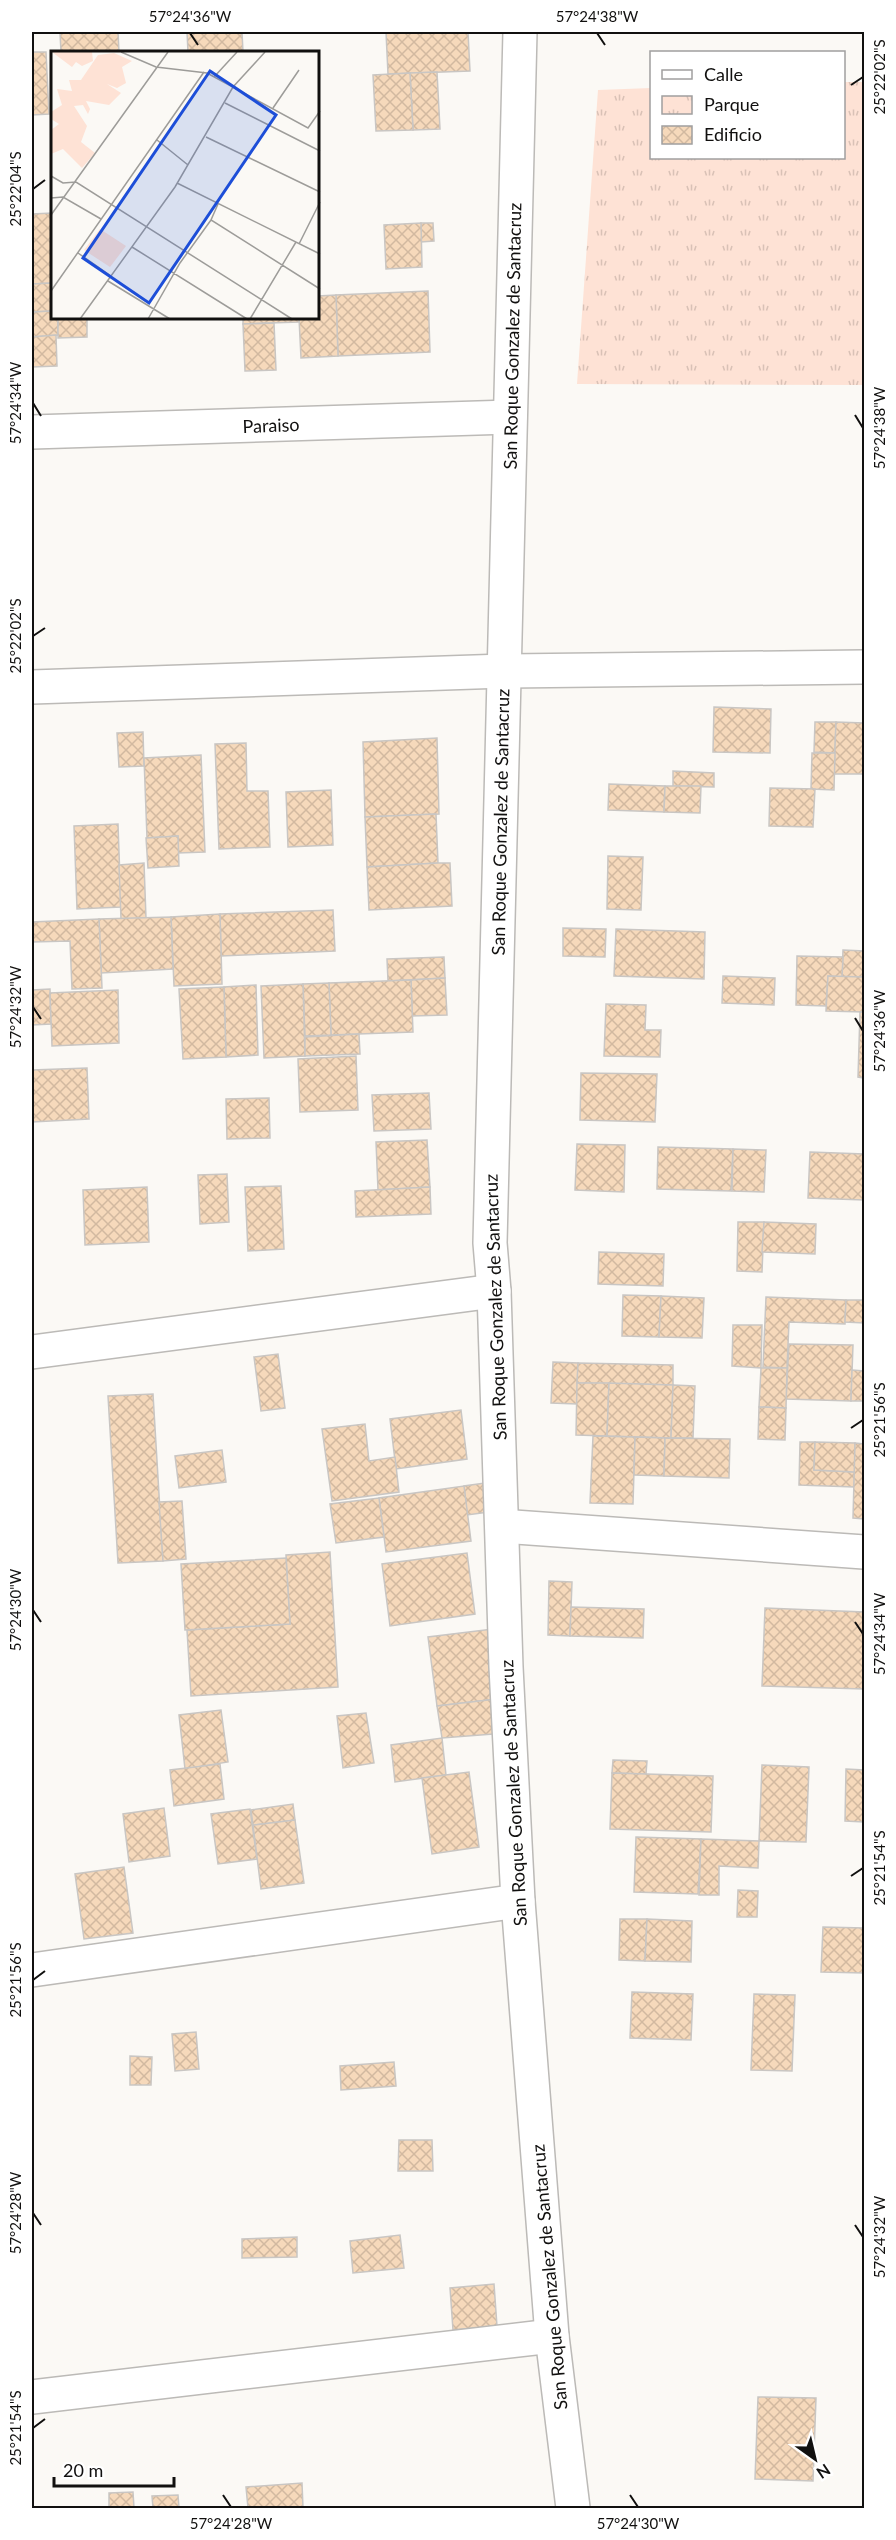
<svg xmlns="http://www.w3.org/2000/svg" width="896" height="2540" viewBox="0 0 896 2540" font-family="Lato,sans-serif">
	<defs>
		<pattern id="park-tufts" width="24" height="20" patternUnits="userSpaceOnUse" patternTransform="scale(1.5)"><rect width="24" height="20" fill="#fee2d5"/><path d="M3 7l-1-3M5 7V3M7 7l1-3M15 17l-1-3M17 17v-4M19 17l1-3" fill="none" stroke="#d9c1b6"/></pattern>
		<pattern id="building-cross-hatch" width="8" height="8" patternUnits="userSpaceOnUse" patternTransform="scale(1.5)"><rect width="8" height="8" fill="#f6d9bb"/><path d="M0 0l8 8M0 8l8-8" fill="none" stroke="#d2b9a0"/></pattern>
	</defs>
	<rect width="100%" height="100%" fill="#fbf9f5"/>
	<path fill="url(#park-tufts)" d="M844 82H864V385L577 384 598 90 651 88 652 158H844Z"/>
	<g fill="url(#building-cross-hatch)" stroke="#c9c6c3" stroke-width="1.5">
		<path d="M118 32 119 52H61L60 33Z"/>
		<path d="M187 32H242L243 52H188Z"/>
		<path d="M386 32H468L470 71 388 74Z"/>
		<path d="M32 52H46L49 114 32 115Z"/>
		<path d="M437 72 440 129 413 130 410 73Z"/>
		<path d="M410 73 413 130 376 131 373 75Z"/>
		<path d="M52 213V283L32 284V214Z"/>
		<path d="M421 223H433L434 241 421 242Z"/>
		<path d="M421 223 422 267 386 269 384 225Z"/>
		<path d="M52 283V311L32 312V284Z"/>
		<path d="M428 291 430 352 338 356 336 295Z"/>
		<path d="M336 295 338 356 301 358 299 318H318V296Z"/>
		<path d="M52 311V318H58V335L32 337V312Z"/>
		<path d="M58 318H87V337L58 338Z"/>
		<path d="M243 318H299V322L243 324Z"/>
		<path d="M274 323 276 370 245 371 243 324Z"/>
		<path d="M56 335 57 366 32 367V337Z"/>
		<path d="M714 707 771 709 770 753 713 752Z"/>
		<path d="M815 722H836L835 753 814 752Z"/>
		<path d="M836 722 864 723V774H834Z"/>
		<path d="M143 732 144 766 119 767 117 733Z"/>
		<path d="M437 738 439 814 365 817 363 742Z"/>
		<path d="M246 743 247 791H268L270 847 219 849 215 744Z"/>
		<path d="M812 753H835L834 790 811 789Z"/>
		<path d="M201 755 205 852 178 853V836L147 838 144 758Z"/>
		<path d="M673 771 714 773V787L673 786Z"/>
		<path d="M609 784 665 786 664 812 608 810Z"/>
		<path d="M665 786H701L700 813 664 812Z"/>
		<path d="M770 788 815 789 813 827 769 826Z"/>
		<path d="M331 790 333 845 288 847 286 792Z"/>
		<path d="M436 814 438 863 367 867 365 817Z"/>
		<path d="M118 824 121 907 77 909 74 826Z"/>
		<path d="M178 836 179 866 148 868 146 838Z"/>
		<path d="M608 856 643 857 641 910 607 909Z"/>
		<path d="M144 863 146 918 121 919 119 865Z"/>
		<path d="M438 863H450L452 906 369 910 367 867Z"/>
		<path d="M333 910 335 951 221 956 220 914Z"/>
		<path d="M220 914 222 984 174 986 171 917Z"/>
		<path d="M171 917 173 969 101 973 99 919Z"/>
		<path d="M99 919 102 988 72 989 70 941 32 942V922Z"/>
		<path d="M563 928 606 929 605 957 563 956Z"/>
		<path d="M616 929 705 932 704 979 614 976Z"/>
		<path d="M843 950 864 951V977H842Z"/>
		<path d="M797 956 843 957 842 977 828 976 826 1006 796 1005Z"/>
		<path d="M444 957 445 978 388 981 387 959Z"/>
		<path d="M723 976 775 978 774 1005 722 1003Z"/>
		<path d="M828 976 864 977V1012L826 1011Z"/>
		<path d="M445 978 447 1015 412 1016 411 980Z"/>
		<path d="M411 980 413 1032 331 1035 329 983Z"/>
		<path d="M329 983 331 1035 305 1036 303 984Z"/>
		<path d="M303 984 305 1056 264 1058 261 986Z"/>
		<path d="M256 985 258 1055 226 1057 224 987Z"/>
		<path d="M224 987 226 1057 183 1059 179 989Z"/>
		<path d="M50 989 51 1024 32 1025V990Z"/>
		<path d="M118 990 119 1043 52 1046 50 993Z"/>
		<path d="M606 1004 646 1005 645 1030H661L660 1057 604 1056Z"/>
		<path d="M860 1012H864V1078L858 1077Z"/>
		<path d="M359 1034 360 1054 305 1056V1037Z"/>
		<path d="M356 1056 358 1110 300 1112 298 1059Z"/>
		<path d="M87 1068 89 1119 32 1122V1070Z"/>
		<path d="M581 1073 657 1074 655 1122 580 1120Z"/>
		<path d="M429 1093 431 1129 374 1131 372 1095Z"/>
		<path d="M269 1098 270 1138 227 1139 226 1099Z"/>
		<path d="M427 1140 430 1187 378 1190 376 1142Z"/>
		<path d="M577 1144 625 1145 624 1192 575 1190Z"/>
		<path d="M658 1147 733 1149 731 1191 657 1189Z"/>
		<path d="M733 1149 766 1150 764 1192 732 1191Z"/>
		<path d="M810 1152 864 1154V1200L808 1198Z"/>
		<path d="M227 1174 229 1222 200 1224 198 1175Z"/>
		<path d="M281 1186 284 1249 248 1251 245 1187Z"/>
		<path d="M147 1187 149 1242 85 1245 83 1190Z"/>
		<path d="M430 1187 431 1214 356 1217 355 1191Z"/>
		<path d="M738 1222H764L762 1272 737 1271Z"/>
		<path d="M764 1222 816 1224 815 1254 762 1252Z"/>
		<path d="M599 1252 664 1254 663 1286 598 1284Z"/>
		<path d="M623 1295 661 1296 659 1337 622 1336Z"/>
		<path d="M661 1296 704 1298 702 1338 659 1337Z"/>
		<path d="M766 1297 846 1300 845 1324 789 1322 787 1368 763 1367Z"/>
		<path d="M846 1300H864V1323L845 1322Z"/>
		<path d="M733 1325H762L761 1368 732 1366Z"/>
		<path d="M789 1344 853 1345 851 1401 786 1399Z"/>
		<path d="M278 1354 285 1408 261 1411 254 1357Z"/>
		<path d="M553 1362 578 1363 577 1404 551 1403Z"/>
		<path d="M578 1363 673 1365V1385L577 1383Z"/>
		<path d="M761 1368H787L786 1408 759 1407Z"/>
		<path d="M852 1370 864 1371V1401H851Z"/>
		<path d="M577 1383H609L607 1436 576 1435Z"/>
		<path d="M609 1383 673 1385 671 1438 607 1436Z"/>
		<path d="M673 1385 695 1386 693 1438H671Z"/>
		<path d="M153 1394 163 1561 118 1563 108 1396Z"/>
		<path d="M759 1407 786 1408 785 1440 758 1439Z"/>
		<path d="M461 1410 467 1459 396 1469 390 1419Z"/>
		<path d="M365 1424 369 1461 395 1457 399 1492 332 1501 322 1429Z"/>
		<path d="M593 1436 635 1437 633 1504 590 1503Z"/>
		<path d="M635 1437 665 1438 664 1476 634 1475Z"/>
		<path d="M665 1438 730 1439 729 1478 664 1476Z"/>
		<path d="M800 1442H815L814 1470 855 1472 854 1487 799 1485Z"/>
		<path d="M815 1442 855 1443V1472L814 1470Z"/>
		<path d="M855 1443 864 1444V1519L853 1518Z"/>
		<path d="M222 1450 226 1482 179 1488 175 1456Z"/>
		<path d="M492 1482 496 1511 467 1515 464 1486Z"/>
		<path d="M464 1486 471 1541 386 1552 379 1498Z"/>
		<path d="M379 1498 384 1537 336 1543 330 1504Z"/>
		<path d="M182 1501 186 1559 163 1561 159 1502Z"/>
		<path d="M330 1552 338 1687 191 1696 187 1630 290 1624 286 1555Z"/>
		<path d="M467 1553 475 1614 390 1626 382 1564Z"/>
		<path d="M286 1558 290 1624 185 1630 181 1564Z"/>
		<path d="M549 1581 572 1582 570 1636 548 1635Z"/>
		<path d="M571 1607 644 1609 643 1638 570 1636Z"/>
		<path d="M765 1608 864 1612V1689L762 1686Z"/>
		<path d="M501 1628 505 1698 437 1706 428 1637Z"/>
		<path d="M505 1698 506 1733 442 1738 437 1706Z"/>
		<path d="M221 1710 228 1762 185 1769 179 1715Z"/>
		<path d="M366 1713 374 1763 343 1768 337 1716Z"/>
		<path d="M442 1738 446 1775 395 1782 391 1745Z"/>
		<path d="M613 1760 647 1761 646 1774 612 1773Z"/>
		<path d="M220 1764 224 1799 174 1806 170 1770Z"/>
		<path d="M762 1765 809 1767 806 1842 759 1841Z"/>
		<path d="M846 1769 864 1770V1822L845 1821Z"/>
		<path d="M469 1772 479 1847 432 1854 422 1778Z"/>
		<path d="M612 1773 713 1776 711 1832 610 1829Z"/>
		<path d="M293 1804 295 1820 253 1825 251 1810Z"/>
		<path d="M164 1808 170 1856 129 1862 123 1814Z"/>
		<path d="M250 1809 257 1859 218 1864 211 1814Z"/>
		<path d="M295 1820 304 1883 261 1889 253 1825Z"/>
		<path d="M636 1837 701 1839 698 1894 634 1892Z"/>
		<path d="M701 1839 759 1841 758 1868 719 1866V1895H699Z"/>
		<path d="M124 1867 133 1933 84 1939 75 1874Z"/>
		<path d="M738 1890 758 1891 757 1917H737Z"/>
		<path d="M620 1919H647L645 1961 619 1960Z"/>
		<path d="M647 1919 692 1921 691 1962 645 1961Z"/>
		<path d="M823 1927 864 1928V1973L821 1972Z"/>
		<path d="M632 1992 693 1994 691 2040 630 2038Z"/>
		<path d="M754 1994 795 1995 792 2071 751 2070Z"/>
		<path d="M196 2032 199 2069 175 2071 172 2034Z"/>
		<path d="M130 2056 152 2057 151 2085H130Z"/>
		<path d="M394 2062 396 2086 341 2090 340 2066Z"/>
		<path d="M399 2140H432L433 2171H398Z"/>
		<path d="M400 2235 404 2268 353 2273 350 2241Z"/>
		<path d="M297 2237V2257L242 2258V2239Z"/>
		<path d="M494 2284 497 2326 453 2330 450 2288Z"/>
		<path d="M758 2397 816 2398 813 2481 755 2479Z"/>
		<path d="M302 2483 303 2508H248L246 2487Z"/>
		<path d="M133 2492 134 2508H109V2493Z"/>
		<path d="M178 2495 179 2508H153L152 2496Z"/>
	</g>
	<g fill="none" stroke-linecap="round" stroke-linejoin="round">
		<defs>
			<g id="street">
				<path d="M32 432 510 417"/>
				<path d="M32 687 504 671 864 667"/>
				<path d="M32 1352 494 1291"/>
				<path d="M502 1526 864 1552"/>
				<path d="M32 1970 518 1901"/>
				<path d="M32 2397 552 2336"/>
			</g>
			<path id="secondary" d="M520 32 490 1243 494 1291 506 1667 518 1901 552 2336 573 2508"/>
		</defs>
		<use href="#street" stroke="#bcbab7" stroke-width="36"/>
		<use href="#secondary" stroke="#bcbab7" stroke-width="36"/>
		<use href="#street" stroke="#fff" stroke-width="33"/>
		<use href="#secondary" stroke="#fff" stroke-width="33"/>
	</g>
	<path fill="none" stroke="#11100f" stroke-width="2" d="M190 33 198 45M597 33 605 45M851 85 863 77M33 189 45 180M33 403 41 416M855 415 863 428M33 636 45 628M33 1007 41 1019M855 1018 863 1031M851 1428 863 1420M33 1610 41 1622M855 1622 863 1634M851 1876 863 1868M33 1980 45 1971M33 2213 41 2225M855 2225 863 2237M33 2428 45 2419M223 2495 231 2507M630 2495 638 2507"/>
	<g text-anchor="middle" dominant-baseline="central" stroke-width="4.5" stroke-linejoin="round" paint-order="stroke">
		<g font-size="18" fill="#11100f" stroke="#fff">
			<text transform="translate(512 336) rotate(-89)">San Roque Gonzalez de Santacruz</text>
			<text transform="translate(271 425) rotate(-2)">Paraiso</text>
			<text transform="translate(500 822) rotate(-89)">San Roque Gonzalez de Santacruz</text>
			<text transform="translate(495 1307) rotate(-92)">San Roque Gonzalez de Santacruz</text>
			<text transform="translate(513 1793) rotate(-93)">San Roque Gonzalez de Santacruz</text>
			<text transform="translate(549 2277) rotate(-95)">San Roque Gonzalez de Santacruz</text>
		</g>
	</g>
	<g transform="translate(51 51)">
		<rect width="268" height="268" fill="#fbf9f5"/>
		<path d="M1 1H41L42 10 31 15 25 11 21 16ZM63 2 81 10 71 16 75 32 66 37 56 33 70 42 58 54 35 50 39 58 37 63 32 54 23 55 36 75 30 91 44 102 31 117 12 98 0 103V79L8 73 0 68V61L11 54 6 38 21 40 18 29H30L47 4Z" fill="#fee2d5"/>
		<path d="M49 178 75 195 59 216 33 199Z" fill="#fee2d5"/>
		<path fill="none" stroke="#9d9c99" stroke-width="1.5" d="M70 1 105 16 156 22 257 77 269 60M163 26 186 1M174 52 269 100M222 57 248 19M155 86 269 141M106 89 137 114M0 125 12 132 25 131 241 268M126 132 269 203M0 147 12 146 50 168M167 153 160 169 269 238M0 164 117 1M248 193 269 151M81 196 196 268M27 202 60 225M57 230 119 268M0 240 153 21M29 268 124 136 182 36 214 1M97 268 129 212 160 169M199 268 245 191"/>
		<path fill="#1d4ed8" fill-opacity="0.15" stroke="#1d4ed8" stroke-width="3" d="M159 20 225 64 98 252 32 207Z"/>
		<rect width="268" height="268" fill="none" stroke="#11100f" stroke-width="3"/>
	</g>
	<rect width="896" height="2540" fill="none" stroke="#ffffff" stroke-width="66"/>
	<rect x="650" y="51" width="195" height="108" fill="#ffffff" stroke="#a09f9f" stroke-width="1.5"/>
	<rect x="662" y="70" width="30" height="9" fill="#ffffff" stroke="#a09f9f" stroke-width="1.5"/>
	<text x="704" y="81" font-size="18" fill="#11100f">Calle</text>
	<rect x="662" y="96" width="30" height="18" fill="url(#park-tufts)" stroke="#a09f9f" stroke-width="1.5"/>
	<text x="704" y="111" font-size="18" fill="#11100f">Parque</text>
	<rect x="662" y="126" width="30" height="18" fill="url(#building-cross-hatch)" stroke="#a09f9f" stroke-width="1.5"/>
	<text x="704" y="141" font-size="18" fill="#11100f">Edificio</text>
	<g transform="translate(815 2459) rotate(146)" stroke="#ffffff" stroke-width="4.5" paint-order="stroke">
	<path d="M0-4.5L10 22L0 15L-10 22Z" fill="#11100f"/>
	<text y="-9" font-size="16" font-weight="bold" text-anchor="middle" fill="#11100f">N</text>
	</g>
	<path d="M54 2477v9h120v-9" fill="none" stroke="#11100f" stroke-width="3"/>
	<text x="63" y="2477" font-size="18" fill="#11100f" stroke="#ffffff" stroke-width="4.5" paint-order="stroke">20 m</text>
	<rect x="33" y="33" width="830" height="2474" fill="none" stroke="#11100f" stroke-width="2"/>
	<g font-size="15" text-anchor="middle" fill="#11100f">
		<text x="190" y="22">57°24'36"W</text>
		<text x="597" y="22">57°24'38"W</text>
		<text transform="translate(880 77) rotate(-90)" y="5">25°22'02"S</text>
		<text transform="translate(16 189) rotate(-90)" y="5">25°22'04"S</text>
		<text transform="translate(16 403) rotate(-90)" y="5">57°24'34"W</text>
		<text transform="translate(880 428) rotate(-90)" y="5">57°24'38"W</text>
		<text transform="translate(16 636) rotate(-90)" y="5">25°22'02"S</text>
		<text transform="translate(16 1007) rotate(-90)" y="5">57°24'32"W</text>
		<text transform="translate(880 1031) rotate(-90)" y="5">57°24'36"W</text>
		<text transform="translate(880 1420) rotate(-90)" y="5">25°21'56"S</text>
		<text transform="translate(16 1610) rotate(-90)" y="5">57°24'30"W</text>
		<text transform="translate(880 1634) rotate(-90)" y="5">57°24'34"W</text>
		<text transform="translate(880 1868) rotate(-90)" y="5">25°21'54"S</text>
		<text transform="translate(16 1980) rotate(-90)" y="5">25°21'56"S</text>
		<text transform="translate(16 2213) rotate(-90)" y="5">57°24'28"W</text>
		<text transform="translate(880 2237) rotate(-90)" y="5">57°24'32"W</text>
		<text transform="translate(16 2428) rotate(-90)" y="5">25°21'54"S</text>
		<text x="231" y="2529">57°24'28"W</text>
		<text x="638" y="2529">57°24'30"W</text>
	</g>
</svg>
